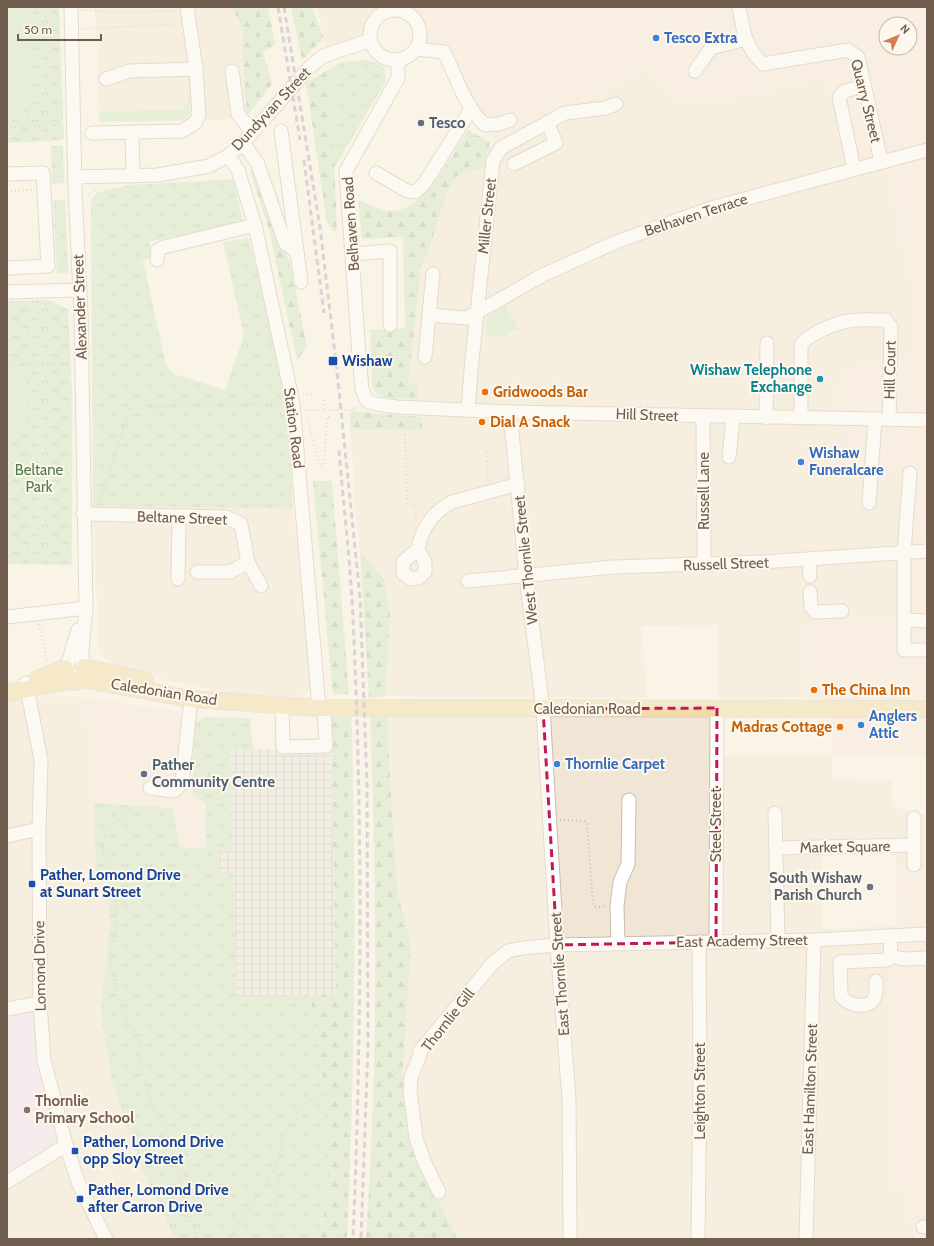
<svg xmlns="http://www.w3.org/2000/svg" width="934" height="1246" viewBox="0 0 934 1246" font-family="Cabin,sans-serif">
	<defs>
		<pattern id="industrial-grid" width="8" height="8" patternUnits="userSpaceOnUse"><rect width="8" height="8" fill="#ebe6e0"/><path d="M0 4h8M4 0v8" fill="none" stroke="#c3beb8"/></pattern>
		<pattern id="grass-tufts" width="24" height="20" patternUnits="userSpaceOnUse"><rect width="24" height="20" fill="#d1e6c6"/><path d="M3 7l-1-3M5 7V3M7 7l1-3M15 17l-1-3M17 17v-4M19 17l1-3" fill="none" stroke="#aebea3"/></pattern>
		<pattern id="forest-firs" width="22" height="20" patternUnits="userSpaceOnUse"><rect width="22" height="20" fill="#d1e6c6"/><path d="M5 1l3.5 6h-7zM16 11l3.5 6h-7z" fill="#aebea3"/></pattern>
		<pattern id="park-crowns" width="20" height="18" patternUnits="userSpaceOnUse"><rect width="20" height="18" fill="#d1e6c6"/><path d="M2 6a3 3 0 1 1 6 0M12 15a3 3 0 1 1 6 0" fill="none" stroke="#aebea3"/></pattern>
	</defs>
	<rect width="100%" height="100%" fill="#faf4e7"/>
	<g fill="#f1e6d6">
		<path d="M95 7H232L243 30 242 48 247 116 224 120 100 122Z"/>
		<path d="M317 7H375L381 15 372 26 371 40 328 54Z"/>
		<path d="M647 71 745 96 825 77 846 159 883 152 914 293 915 352 840 372 857 464 904 469 899 622 804 623 805 697 718 698V625L641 626 647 698 385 696 390 615 384 579 360 550 353 489 354 481 350 429H422V417L417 400 418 385 407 383 421 267 430 247 446 195 458 175 496 142Z"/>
		<path d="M93 506 293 509 312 685 308 693 298 697 235 694 193 686 124 670 103 658 99 650Z"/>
		<path d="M7 697H80L94 755 96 880 107 882 110 921 101 1010 142 1169 175 1239H7Z"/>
		<path d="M387 713 722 717 721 755H832V779L892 781V806L927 816V870L896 871V853L821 856 823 929 897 926 893 948 890 1186H904L915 1239H457L413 1146 402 1079 411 946 398 893 392 813Z"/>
	</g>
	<g fill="#f9e6dc" fill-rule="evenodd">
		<path d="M407 7H927V757L832 755V721L805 697 804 623 898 622 904 470 857 464 837 408 840 372 915 352 914 293 883 153 846 159 825 77 745 96 679 105 647 71 496 142 471 109 444 52 419 43 420 37 418 24 410 15 405 12ZM886 24H910V48H886Z"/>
		<path d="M80 697 178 711 194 724 193 794 206 804V848L180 847 173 808 94 803V755Z"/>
		<path d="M927 870V1239H915L904 1187 890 1186 893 948 897 926 896 871Z"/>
	</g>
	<g fill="url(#industrial-grid)">
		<path d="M375 7H407L405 12 390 11 381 15Z"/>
		<path d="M230 749 331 750 336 994 237 998 233 872 218 871 219 851H233Z"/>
	</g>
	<path fill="#f1e3f6" d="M30 1012 41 1089 54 1131 52 1142 42 1153 7 1173V1016Z"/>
	<g fill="url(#grass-tufts)">
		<path d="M365 60C379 63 389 65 385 83L334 168 331 68 339 63Z"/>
		<path d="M51 146H63L64 183 52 184Z"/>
		<path d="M233 179 243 222 149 242 152 257 143 260 166 365 174 374 225 390 244 335 223 242 249 238 271 328 287 403 293 509 93 506 91 200 98 192 131 185Z"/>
		<path d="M53 200H65L68 273 57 274Z"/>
		<path d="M204 717 250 718 253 750H230L233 851H219L218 871 233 872 237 998 310 995 329 1117 325 1145 332 1170 320 1239H175L142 1169 112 1082 101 1010 110 921 107 882 96 881 94 803 173 808 180 847 206 848V804L193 794 194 724Z"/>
	</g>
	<g fill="url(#forest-firs)">
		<path d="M232 7H268L275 45 263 52 272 84 247 116 242 48 243 30Z"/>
		<path d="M291 7H312L324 38 302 60Z"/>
		<path d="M331 68 337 234 327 223 306 83Z"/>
		<path d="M468 130 490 142 484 168 458 175 446 195 430 247 421 266 408 383 418 384 417 400C403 398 377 402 372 387L370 330 405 328 403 237 362 239 358 200C368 204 380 210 390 211 423 213 452 154 468 130Z"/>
		<path d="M254 165 278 236 289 259 307 346 297 361 269 230 250 171Z"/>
		<path d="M350 411 422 417V430L350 429Z"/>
		<path d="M313 481H332L349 694 333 695Z"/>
		<path d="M360 550 384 579 390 615 385 696 369 698Z"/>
		<path d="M370 713H387L392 813 398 893 411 946 402 1079 413 1146 457 1239H366C378 1064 377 888 370 713Z"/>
		<path d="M331 715H351L352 731C356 900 355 1070 347 1239H320L332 1170 325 1145 329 1117 310 995 336 994Z"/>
	</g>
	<g fill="url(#park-crowns)">
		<path d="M7 7H59L64 140 7 143Z"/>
		<path d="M49 300 68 310 72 393V565L7 564V301Z"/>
	</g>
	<g fill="#d1e6c6">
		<path d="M7 7H33L32 111H7Z"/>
		<path d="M188 94H190V113L181 120 100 122 99 112 183 110V105L188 104Z"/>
		<path d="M504 305 518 325V330H508V337L486 336 488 315Z"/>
		<rect x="7" y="369" width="20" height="63"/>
	</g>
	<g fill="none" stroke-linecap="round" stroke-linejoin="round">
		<defs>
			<g id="minor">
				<path d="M71 7 75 189 81 314 86 608 82 649V665"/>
				<path d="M739 7C743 30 745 47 763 64L848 50 858 57 881 161"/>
				<circle cx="395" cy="35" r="25"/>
				<path d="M416 49 444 52C455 74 466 109 485 125L499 124 510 120"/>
				<path d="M398 60V78L346 171 359 355 362 389 367 401 376 404 397 407 510 412 927 420"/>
				<path d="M232 71 238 114 252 132"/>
				<path d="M695 71 711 48 746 39"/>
				<path d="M106 79 129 71 196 69"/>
				<path d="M281 131 297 252"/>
				<path d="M92 133 182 131 195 123 199 115 196 69 187 7"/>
				<path d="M132 133 133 176"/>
				<path d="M243 143 258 164 285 243 297 252 301 282"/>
				<path d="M228 156 238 170 255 225 293 403 319 708"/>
				<path d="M514 164 556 143 547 122"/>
				<path d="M854 169 839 97 845 91 864 86"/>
				<path d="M376 173 407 191 415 192 424 184 471 109"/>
				<path d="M7 174 43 173 48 266 7 268"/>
				<path d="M75 177 158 175 209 166 228 156 243 143 310 67 323 56 371 40"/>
				<path d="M352 254 390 251V325"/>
				<path d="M157 260 158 250 164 247 255 225"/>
				<path d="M7 292 80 290"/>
				<path d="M429 315 467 318 543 275 616 242 711 208 927 150"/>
				<path d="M425 357 433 274"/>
				<path d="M468 410 471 370 493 161 501 148 565 113 606 108 616 104"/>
				<path d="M510 412 526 576 543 709 557 945 569 1099 570 1239"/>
				<path d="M703 417 704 565"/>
				<path d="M766 418 767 343"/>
				<path d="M801 418V345C806 335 836 323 848 321 860 319 874 320 886 320L891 327 889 420"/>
				<path d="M729 457 733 417"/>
				<path d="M910 473 904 552V650H927"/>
				<path d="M869 503 875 420"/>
				<path d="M83 514 226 517 241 524 248 562 261 586"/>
				<path d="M418 549 403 562V573L411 579 419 578 425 572V562L418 549C422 528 433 512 452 502L518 484"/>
				<path d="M809 560 810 576"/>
				<path d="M197 572H230L248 562"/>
				<path d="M178 579 179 518"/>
				<path d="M468 581 613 567 762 562 927 551"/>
				<path d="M810 592 811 607 815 612 842 611"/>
				<path d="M7 617 86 608"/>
				<path d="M904 620 927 621"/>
				<path d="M67 666 78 630"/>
				<path d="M26 683 41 760 39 829 40 1003 44 1060 66 1145 78 1182 106 1239"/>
				<path d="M282 706 283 747 326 746 324 708"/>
				<path d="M150 788 174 791 182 783 191 699"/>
				<path d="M775 813 778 941"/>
				<path d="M914 818V865"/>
				<path d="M7 836 39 829"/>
				<path d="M776 848 913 845"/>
				<path d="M716 942 717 708"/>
				<path d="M618 943 617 906 620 882 628 864 629 800"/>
				<path d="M890 956 904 959 927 958"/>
				<path d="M876 981C876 986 877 994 874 999 868 1010 847 1005 841 996L840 962 887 960 890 956 891 937"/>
				<path d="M7 1009 40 1003"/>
				<path d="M7 1182 66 1145"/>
				<path d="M439 1192 424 1161 416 1138 410 1091 411 1077 420 1055V1051L493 963 508 951 523 948 557 945 814 940 927 934"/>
				<path d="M923 1227H927"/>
				<path d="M698 1239 700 1073 699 942"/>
				<path d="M806 1239 814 940"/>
			</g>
			<g id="major">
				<path d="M84 667 145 680"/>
				<path d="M37 679 65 668"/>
				<path d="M7 693 70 681 76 682 82 679 191 699 319 708 927 709"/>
			</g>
		</defs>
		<use href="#minor" stroke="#cbbcae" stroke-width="15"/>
		<use href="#major" stroke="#d7d2cd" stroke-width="18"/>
		<g stroke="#d2b9a4" stroke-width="2" stroke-dasharray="1 3" stroke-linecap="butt">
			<path d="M82 10 113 12 176 11"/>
			<path d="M82 29 177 24"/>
			<path d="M7 127 62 125"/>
			<path d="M7 191 32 190"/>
			<path d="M88 195 97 189"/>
			<path d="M7 365 70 364"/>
			<path d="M303 395 312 394"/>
			<path d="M306 410H325L324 399"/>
			<path d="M352 410 358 407"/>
			<path d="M307 417 320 466 324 465 327 417H330"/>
			<path d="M405 435 407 504 415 505 416 520"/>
			<path d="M487 452 488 481"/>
			<path d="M100 502 129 408 282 403"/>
			<path d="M39 624 47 661"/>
			<path d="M130 810 107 830 103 841V854L114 884 116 931 110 952 111 964 115 978 117 997 123 1013 139 1042V1058L151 1102 177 1154 178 1169 182 1191 198 1239"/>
			<path d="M560 820 584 821 587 824 593 903 595 907 607 906"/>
			<path d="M374 1083 385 1081 401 1070"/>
			<path d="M228 1239 262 1191 275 1168 286 1128 304 1105 314 1098 350 1089"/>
			<path d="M273 1239 278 1179 275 1169"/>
		</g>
		<use href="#minor" stroke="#fff" stroke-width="13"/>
		<use href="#major" stroke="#f2dba6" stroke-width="16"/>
		<g stroke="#b7a6c3" stroke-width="3" stroke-dasharray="6 4" stroke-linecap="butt">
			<path d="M278 7 300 140"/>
			<path d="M284 7 320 227 337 371 360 597 367 784 368 1046 361 1239"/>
			<path d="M304 160 324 313"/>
			<path d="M339 450C343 500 349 550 352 600 363 813 362 1026 353 1239"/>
		</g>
		<path stroke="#d2b9a4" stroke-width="2" stroke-dasharray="1 3" stroke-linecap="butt" d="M325 410H352"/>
	</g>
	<path d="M0 0H934V1246H0ZM717 708 716 942 557 945 543 709Z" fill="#faf4e7" fill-opacity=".55" fill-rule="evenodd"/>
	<path fill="none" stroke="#c2185b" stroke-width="3" stroke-dasharray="8 5" stroke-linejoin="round" d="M717 708 716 942 557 945 543 709Z"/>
	<g fill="#3f7fe0" stroke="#fdf8ed" stroke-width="1.5">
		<circle cx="656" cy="38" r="4"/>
		<circle cx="801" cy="462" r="4"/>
		<circle cx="861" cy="725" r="4"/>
		<circle cx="557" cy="764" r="4"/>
	</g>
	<g fill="#5c6f8a" stroke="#fdf8ed" stroke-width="1.5">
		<circle cx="421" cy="123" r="4"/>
		<circle cx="144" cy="774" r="4"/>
	</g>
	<g fill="#1a4fb4" stroke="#fdf8ed" stroke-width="1.5">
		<rect x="328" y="356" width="10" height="10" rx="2"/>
		<rect x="28" y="880" width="8" height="8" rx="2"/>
		<rect x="71" y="1147" width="8" height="8" rx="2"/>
		<rect x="76" y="1195" width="8" height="8" rx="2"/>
	</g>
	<circle fill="#0f9aa8" stroke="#fdf8ed" stroke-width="1.5" cx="820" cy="379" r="4"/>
	<g fill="#e8710a" stroke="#fdf8ed" stroke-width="1.5">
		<circle cx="485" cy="392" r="4"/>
		<circle cx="482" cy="422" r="4"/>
		<circle cx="814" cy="690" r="4"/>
		<circle cx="840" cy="727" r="4"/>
	</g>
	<circle fill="#6b7280" stroke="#fdf8ed" stroke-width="1.5" cx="870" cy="887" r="4"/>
	<circle fill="#8d6e63" stroke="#fdf8ed" stroke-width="1.5" cx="27" cy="1110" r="4"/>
	<g text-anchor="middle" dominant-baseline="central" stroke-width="4" stroke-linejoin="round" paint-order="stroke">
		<g font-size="15" font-weight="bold" fill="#366cbe" stroke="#fdf8ed" text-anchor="start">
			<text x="664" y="38">Tesco Extra</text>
			<text x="809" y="453">Wishaw<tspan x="809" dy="17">Funeralcare</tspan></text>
			<text x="869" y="716">Anglers<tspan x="869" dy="17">Attic</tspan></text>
			<text x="565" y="764">Thornlie Carpet</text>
		</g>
		<g font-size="15" fill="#715d4e" stroke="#fdf8ed">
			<text transform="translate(866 101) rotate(76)">Quarry Street</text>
			<text transform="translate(271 109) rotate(-47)">Dundyvan Street</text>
			<text transform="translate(696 215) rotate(-18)">Belhaven Terrace</text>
			<text transform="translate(487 216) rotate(-84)">Miller Street</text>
			<text transform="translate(351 224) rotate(-94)">Belhaven Road</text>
			<text transform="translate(80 307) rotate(-92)">Alexander Street</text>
			<text transform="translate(890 370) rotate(-89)">Hill Court</text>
			<text transform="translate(647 415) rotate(2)">Hill Street</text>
			<text transform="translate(294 428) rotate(83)">Station Road</text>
			<text transform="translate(704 491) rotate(-90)">Russell Lane</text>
			<text transform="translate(182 518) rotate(2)">Beltane Street</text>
			<text transform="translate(526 560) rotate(-96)">West Thornlie Street</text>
			<text transform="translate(726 564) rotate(-2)">Russell Street</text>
			<text transform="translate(164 692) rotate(9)">Caledonian Road</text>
			<text x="587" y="709">Caledonian Road</text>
			<text transform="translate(716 825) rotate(-90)">Steel Street</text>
			<text transform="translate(845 847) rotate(-1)">Market Square</text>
			<text transform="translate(742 941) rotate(-1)">East Academy Street</text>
			<text transform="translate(40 966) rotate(-91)">Lomond Drive</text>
			<text transform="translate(560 974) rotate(-94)">East Thornlie Street</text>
			<text transform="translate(448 1020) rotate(-52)">Thornlie Gill</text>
			<text transform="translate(810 1089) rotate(-88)">East Hamilton Street</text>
			<text transform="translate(700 1091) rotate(-90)">Leighton Street</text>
		</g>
		<g font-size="15" font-weight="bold" fill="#4e5e75" stroke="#fdf8ed" text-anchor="start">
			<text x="429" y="123">Tesco</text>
			<text x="152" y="765">Pather<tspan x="152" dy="17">Community Centre</tspan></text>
		</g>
		<g font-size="15" font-weight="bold" fill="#164399" stroke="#fdf8ed" text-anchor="start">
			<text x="342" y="361">Wishaw</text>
			<text x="40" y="875">Pather, Lomond Drive<tspan x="40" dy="17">at Sunart Street</tspan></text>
			<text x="83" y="1142">Pather, Lomond Drive<tspan x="83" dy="17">opp Sloy Street</tspan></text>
			<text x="88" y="1190">Pather, Lomond Drive<tspan x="88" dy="17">after Carron Drive</tspan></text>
		</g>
		<g font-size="15" font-weight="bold" fill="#0d838f" stroke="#fdf8ed" text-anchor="end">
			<text x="812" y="370">Wishaw Telephone<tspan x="812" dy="17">Exchange</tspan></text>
		</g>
		<g font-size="15" font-weight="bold" fill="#c56008" stroke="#fdf8ed" text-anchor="start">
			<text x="493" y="392">Gridwoods Bar</text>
			<text x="490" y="422">Dial A Snack</text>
			<text x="822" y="690">The China Inn</text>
			<text x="832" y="727" text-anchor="end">Madras Cottage</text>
		</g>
		<g font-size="15" fill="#557b4a" stroke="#fdf8ed">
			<text x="39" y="470">Beltane<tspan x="39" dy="17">Park</tspan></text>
		</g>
		<g font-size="15" font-weight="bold" fill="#5b616d" stroke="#fdf8ed" text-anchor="end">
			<text x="862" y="878">South Wishaw<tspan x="862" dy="17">Parish Church</tspan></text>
		</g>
		<g font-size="15" font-weight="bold" fill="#785e54" stroke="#fdf8ed" text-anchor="start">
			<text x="35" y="1101">Thornlie<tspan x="35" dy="17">Primary School</tspan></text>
		</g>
	</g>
	<rect width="934" height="1246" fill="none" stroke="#715d4e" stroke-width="16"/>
	<g transform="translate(898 36) rotate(46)"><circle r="19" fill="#fdf8ed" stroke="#c5baad"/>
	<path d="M0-3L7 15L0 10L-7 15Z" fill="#d87c58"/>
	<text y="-6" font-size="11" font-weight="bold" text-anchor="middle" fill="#715d4e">N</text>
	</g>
	<path d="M18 34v6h83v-6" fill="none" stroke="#715d4e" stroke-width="2"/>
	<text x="24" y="34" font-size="12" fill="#715d4e" stroke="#fdf8ed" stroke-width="3" paint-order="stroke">50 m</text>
</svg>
